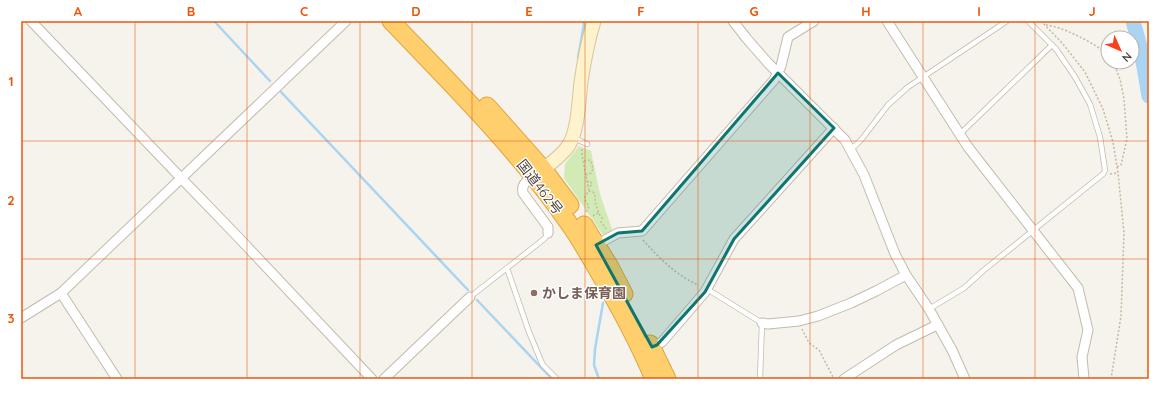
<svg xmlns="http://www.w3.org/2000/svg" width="1170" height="400" viewBox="0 0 1170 400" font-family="Quicksand,'Noto Sans JP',sans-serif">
	<rect width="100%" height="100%" fill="#f6f3ec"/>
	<path fill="#d2eab5" d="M579 146 591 151 600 194 613 232 603 235 564 178 565 164Z"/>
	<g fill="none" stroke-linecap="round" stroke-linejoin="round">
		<g stroke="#a9d4f2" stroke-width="2.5">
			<path d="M214 21 270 81"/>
			<path d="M578 58 584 24 582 21"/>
			<path d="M281 92 468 290"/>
			<path d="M477 300 552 379"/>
			<path d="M599 379 594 365 595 349 603 303"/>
		</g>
		<path stroke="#a9d4f2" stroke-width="15" d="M1133 21 1141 50 1149 96"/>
		<defs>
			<g id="lane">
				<path d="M960 134 1052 45"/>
				<path d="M574 138 587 144"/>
				<path d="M850 149 855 146 861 140 888 105 908 87 1007 21"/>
				<path d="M506 269 508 271 529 332 541 361 543 365 557 379"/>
				<path d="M707 289 762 323 760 379"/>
				<path d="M470 297 539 243 545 238 548 233"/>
				<path d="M929 309 964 288 984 270 1103 174 1105 170 1100 137 1090 104 1075 77 1056 49 1028 21"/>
			</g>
			<g id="street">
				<path d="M31 21 181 178 238 237 372 379"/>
				<path d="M733 21 747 39 768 63 845 140 864 175 895 254 906 275 929 309 952 350 965 379"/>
				<path d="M887 21 968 147 1078 288 1088 330 1082 357 1084 379"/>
				<path d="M533 176C527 181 521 184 523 193L548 227V233"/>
				<path d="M596 245 618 233 642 231 774 80 781 66 788 37 814 21"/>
				<path d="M61 293 117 379"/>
				<path d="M21 318 61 293 346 21"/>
				<path d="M762 323 768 324 799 321 818 316 851 303 876 291 906 275"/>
				<path d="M652 347 662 342 705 292 734 239 834 128"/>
				<path d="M384 379 470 297"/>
				<path d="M844 379 896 345 937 325"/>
			</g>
			<path id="secondary" d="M537 174C548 165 561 157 569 145 578 130 579 100 581 82 584 61 588 41 594 21"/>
			<g id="highway">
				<path d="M391 21C454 87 520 152 572 228 581 241 589 255 597 269 618 304 638 341 654 379"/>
				<path d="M487 106 543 169 570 205"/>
				<path d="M584 225 610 267 624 294"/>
				<path d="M650 344 667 379"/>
			</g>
		</defs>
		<use href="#lane" stroke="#c2bbae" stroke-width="6"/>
		<use href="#street" stroke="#c2bbae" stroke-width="11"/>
		<use href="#secondary" stroke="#d6c79b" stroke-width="15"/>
		<use href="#highway" stroke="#e0a43c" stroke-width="19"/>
		<g stroke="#c4b79f" stroke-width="1.5" stroke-dasharray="2 2" stroke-linecap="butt">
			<path d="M1041 21 1063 44 1085 72 1103 109 1113 142 1118 173 1124 233 1121 316 1111 379"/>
			<path d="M1046 25C1061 26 1097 44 1108 55"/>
			<path d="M1113 62 1120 79 1124 99 1127 139 1121 165 1117 167"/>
			<path d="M582 149V155L589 191"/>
			<path d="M584 161 590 160 591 161 593 169 591 173 586 175"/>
			<path d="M1110 174 1118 173"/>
			<path d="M587 182 590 181 592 184 590 187H588"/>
			<path d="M586 212 589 206 585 200V196L589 191 593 192 595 194V202L599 214 602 218 601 222 606 229"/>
			<path d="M593 216 598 213"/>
			<path d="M643 240C659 258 676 275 698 285"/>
			<path d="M802 329 809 343 819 350 834 379"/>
		</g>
		<use href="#lane" stroke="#fff" stroke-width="4.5"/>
		<use href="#street" stroke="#fff" stroke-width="9"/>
		<use href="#secondary" stroke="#fff3cd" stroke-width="13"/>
		<use href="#highway" stroke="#ffcf6e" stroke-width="17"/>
	</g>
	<path fill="#0f766e" fill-opacity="0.2" stroke="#0f766e" stroke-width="3" stroke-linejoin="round" d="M778 73 834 128 734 239 705 292 657 345 652 347 596 245 618 233 642 231Z"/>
	<path fill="none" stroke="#e8590c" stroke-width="1" stroke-opacity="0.55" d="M135 21V379M247 21V379M360 21V379M472 21V379M585 21V379M698 21V379M810 21V379M923 21V379M1035 21V379M21 141H1149M21 259H1149"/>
	<circle fill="#8d6e63" stroke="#fff" stroke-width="1.5" cx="534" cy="293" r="4"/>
	<g text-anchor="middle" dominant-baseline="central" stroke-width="3" stroke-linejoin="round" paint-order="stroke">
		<g font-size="14" fill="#4b4439" stroke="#fff">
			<text transform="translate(540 187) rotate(52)">国道462号</text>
		</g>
		<g font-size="14" font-weight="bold" fill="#785e54" stroke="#fff" text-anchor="start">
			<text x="542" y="293">かしま保育園</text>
		</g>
	</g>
	<rect width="1170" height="400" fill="none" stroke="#ffffff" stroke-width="44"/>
	<g transform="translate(1120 50) rotate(135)"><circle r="19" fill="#ffffff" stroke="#b7b4b0"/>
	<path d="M0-3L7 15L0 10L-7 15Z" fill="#fc3f1d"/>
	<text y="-6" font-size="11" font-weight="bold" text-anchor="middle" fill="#4b4439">N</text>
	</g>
	<rect x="22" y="22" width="1126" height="356" fill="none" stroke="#e8590c" stroke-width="1.5"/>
	<g font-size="13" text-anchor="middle" font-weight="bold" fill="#e8590c">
		<text x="78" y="16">A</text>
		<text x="191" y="16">B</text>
		<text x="304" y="16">C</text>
		<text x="416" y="16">D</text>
		<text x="529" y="16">E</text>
		<text x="641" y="16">F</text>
		<text x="754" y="16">G</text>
		<text x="866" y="16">H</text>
		<text x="979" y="16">I</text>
		<text x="1092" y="16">J</text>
		<text x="11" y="86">1</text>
		<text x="11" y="205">2</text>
		<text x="11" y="323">3</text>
	</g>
</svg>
